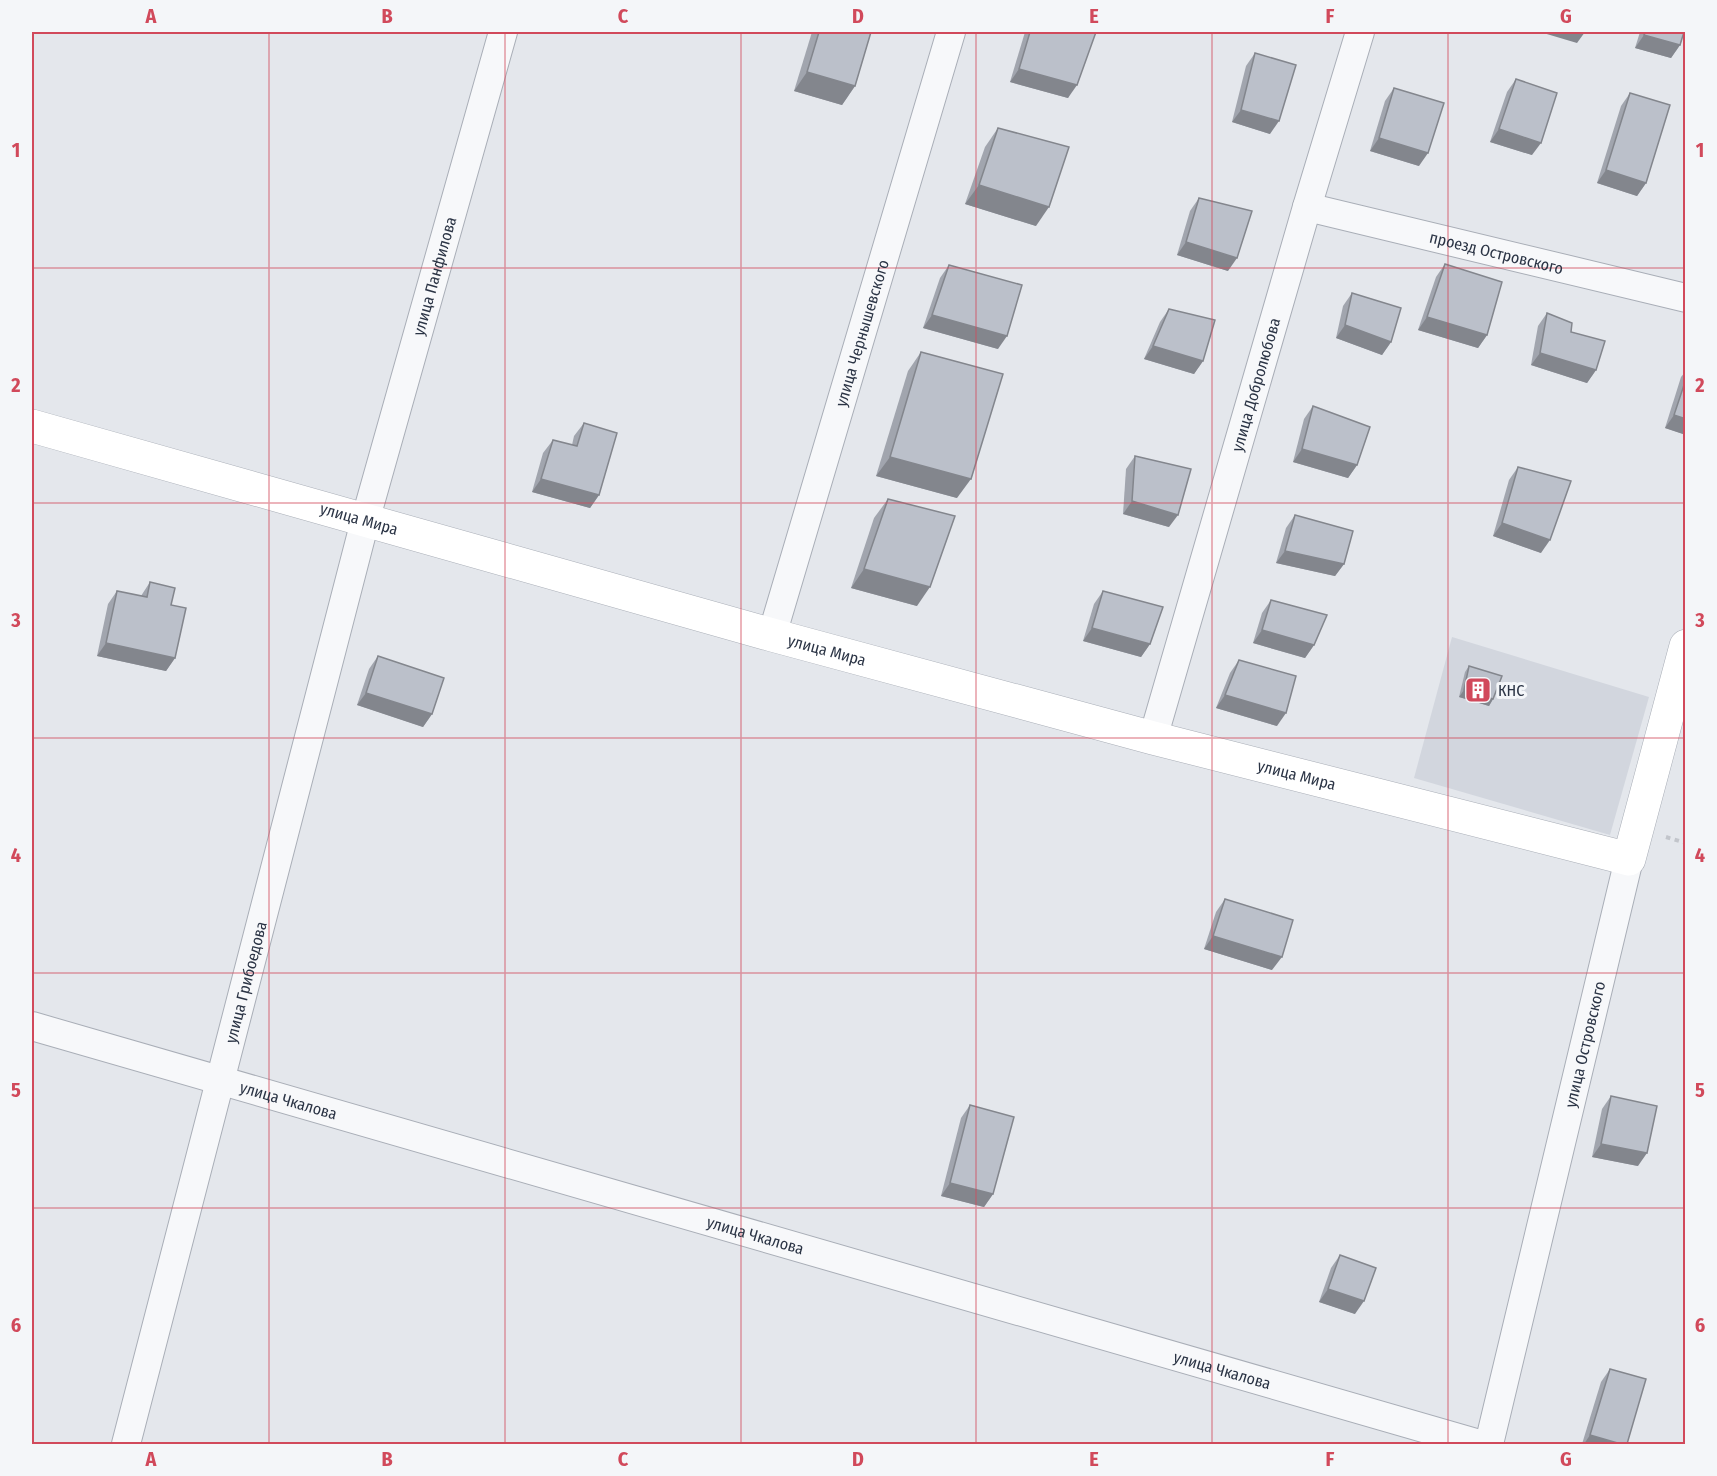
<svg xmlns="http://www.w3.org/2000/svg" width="1717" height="1476" viewBox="0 0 1717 1476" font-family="'Fira Sans Condensed',sans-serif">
	<rect width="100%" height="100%" fill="#e4e7ec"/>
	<path fill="#d2d6de" d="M1452 637 1649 697 1610 835 1414 778Z"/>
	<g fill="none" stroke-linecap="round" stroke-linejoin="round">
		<defs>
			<g id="street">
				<path id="s1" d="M1307 207 1686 298"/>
				<path id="s2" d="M772 635 951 32"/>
				<path id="s3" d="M1153 738 1307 207 1360 32"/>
				<path id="s4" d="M32 1026 1479 1444"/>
				<path id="s5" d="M126 1444 365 521 503 32"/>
				<path id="s6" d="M1489 1444 1629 859"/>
			</g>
			<g id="secondary">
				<path id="s7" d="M32 426 772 635 1153 738 1629 859 1686 646"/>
			</g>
		</defs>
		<use href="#street" stroke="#a9aeb7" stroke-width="30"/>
		<use href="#secondary" stroke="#a9aeb7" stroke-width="34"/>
		<path stroke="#c2c5cb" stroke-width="4" stroke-dasharray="4.5 4.5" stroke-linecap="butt" d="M1666 837 1686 843"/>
		<use href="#street" stroke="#f7f8fa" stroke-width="28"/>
		<use href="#secondary" stroke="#fff" stroke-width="33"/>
	</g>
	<g fill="#a1a5ae">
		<path d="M812 32H871L855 86 842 105 794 91Z"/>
		<path d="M1025 32H1096L1068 98 1010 82Z"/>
		<path d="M1640 32H1684L1680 45 1671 58 1635 48Z"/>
		<path d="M1255 53 1270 134 1232 122 1246 66Z"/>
		<path d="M1516 79 1532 155 1490 142 1507 92Z"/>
		<path d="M1394 88 1419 166 1370 151 1385 101Z"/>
		<path d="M1630 93 1646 183 1637 196 1597 183 1621 106Z"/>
		<path d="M998 128 1036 226 965 204 985 147Z"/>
		<path d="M1199 198 1228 271 1177 255 1190 211Z"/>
		<path d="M1445 264 1487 335 1478 348 1418 330 1436 277Z"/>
		<path d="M949 265 998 349 923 328 940 278Z"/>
		<path d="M1352 293 1391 342 1382 355 1336 338 1343 306Z"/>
		<path d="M1169 309 1203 361 1194 374 1144 359 1160 322Z"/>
		<path d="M1547 313 1596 370 1587 383 1531 365 1538 326Z"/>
		<path d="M921 352 957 498 876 476 908 371Z"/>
		<path d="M1686 371V435L1665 428 1681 377Z"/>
		<path d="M1313 406 1357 465 1348 478 1293 462 1304 419Z"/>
		<path d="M584 423 599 495 590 508 532 492 543 453 553 440 572 445 574 436Z"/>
		<path d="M1135 456 1169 527 1123 514 1126 469Z"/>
		<path d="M1518 467 1541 553 1493 536 1509 480Z"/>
		<path d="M888 499 917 606 851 588 874 518Z"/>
		<path d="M1295 515 1344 564 1335 576 1276 563 1286 528Z"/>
		<path d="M150 582 171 605 175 658 166 671 97 656 108 604 117 591 141 596Z"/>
		<path d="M1103 591 1150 644 1141 657 1083 641 1094 604Z"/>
		<path d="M1271 600 1314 645 1305 658 1253 643 1262 613Z"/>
		<path d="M378 656 432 714 423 727 357 705 369 669Z"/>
		<path d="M1239 660 1277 726 1216 708 1230 673Z"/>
		<path d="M1469 666 1493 699 1489 706 1459 697 1465 672Z"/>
		<path d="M1225 899 1272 970 1204 949 1216 912Z"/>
		<path d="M1611 1096 1638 1166 1592 1157 1602 1109Z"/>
		<path d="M970 1105 993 1194 984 1207 941 1196 961 1118Z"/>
		<path d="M1340 1255 1355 1314 1319 1302 1331 1268Z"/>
		<path d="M1610 1369 1627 1444H1582L1601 1382Z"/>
	</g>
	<g fill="#83868d">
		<path d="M1540 32H1585L1577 43Z"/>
		<path d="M1644 35 1680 45 1671 58 1635 48Z"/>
		<path d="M1019 69 1077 85 1068 98 1010 82Z"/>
		<path d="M807 72 855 86 842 105 794 91Z"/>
		<path d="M1241 110 1279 121 1270 134 1232 122Z"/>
		<path d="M1499 129 1541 143 1532 155 1490 142Z"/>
		<path d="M1379 138 1428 153 1419 166 1370 151Z"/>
		<path d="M1606 170 1646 183 1637 196 1597 183Z"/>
		<path d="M979 185 1049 207 1036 226 965 204Z"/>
		<path d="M1186 242 1237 258 1228 271 1177 255Z"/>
		<path d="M932 315 1007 336 998 349 923 328Z"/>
		<path d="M1427 317 1487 335 1478 348 1418 330Z"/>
		<path d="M1345 325 1391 342 1382 355 1336 338Z"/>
		<path d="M1153 346 1203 361 1194 374 1144 359Z"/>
		<path d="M1540 353 1596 370 1587 383 1531 365Z"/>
		<path d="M1674 415 1686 419V435L1665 428Z"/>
		<path d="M1302 449 1357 465 1348 478 1293 462Z"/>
		<path d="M890 457 971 479 957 498 876 476Z"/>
		<path d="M541 479 599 495 590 508 532 492Z"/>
		<path d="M1132 501 1178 515 1169 527 1123 514Z"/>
		<path d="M1502 523 1550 540 1541 553 1493 536Z"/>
		<path d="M1285 551 1344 564 1335 576 1276 563Z"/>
		<path d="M864 569 930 587 917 606 851 588Z"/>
		<path d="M1092 628 1150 644 1141 657 1083 641Z"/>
		<path d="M1262 630 1314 645 1305 658 1253 643Z"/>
		<path d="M106 643 175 658 166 671 97 656Z"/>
		<path d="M1464 690 1493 699 1489 706 1459 697Z"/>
		<path d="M366 693 432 714 423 727 357 705Z"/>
		<path d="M1225 695 1286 713 1277 726 1216 708Z"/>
		<path d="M1213 936 1282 957 1272 970 1204 949Z"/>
		<path d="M1601 1144 1647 1153 1638 1166 1592 1157Z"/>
		<path d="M950 1183 993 1194 984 1207 941 1196Z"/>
		<path d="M1328 1289 1364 1301 1355 1314 1319 1302Z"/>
		<path d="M1590 1435 1621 1444H1584Z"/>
	</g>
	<g fill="#bbc0ca" stroke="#83868d" stroke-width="1.5">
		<path d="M819 32H871L855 86 807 72Z"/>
		<path d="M1030 32H1096L1077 85 1019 69Z"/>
		<path d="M1645 32H1684L1680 45 1644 35Z"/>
		<path d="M1255 53 1296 65 1279 121 1241 110Z"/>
		<path d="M1516 79 1557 93 1541 143 1499 129Z"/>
		<path d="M1394 88 1444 103 1428 153 1379 138Z"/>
		<path d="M1630 93 1670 105 1646 183 1606 170Z"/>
		<path d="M998 128 1069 147 1049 207 979 185Z"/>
		<path d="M1199 198 1252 211 1237 258 1186 242Z"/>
		<path d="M1445 264 1502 282 1487 335 1427 317Z"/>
		<path d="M949 265 1022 285 1007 336 932 315Z"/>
		<path d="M1352 293 1401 308 1391 342 1345 325Z"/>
		<path d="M1169 309 1215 320 1203 361 1153 346Z"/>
		<path d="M1547 313 1572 323 1571 332 1605 341 1596 370 1540 353Z"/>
		<path d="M921 352 1003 374 971 479 890 457Z"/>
		<path d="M1686 379V419L1674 415Z"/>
		<path d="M1313 406 1370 427 1357 465 1302 449Z"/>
		<path d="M584 423 617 433 599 495 541 479 553 440 577 446Z"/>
		<path d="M1135 456 1191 469 1178 515 1132 501Z"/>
		<path d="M1518 467 1571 481 1550 540 1502 523Z"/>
		<path d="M888 499 955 516 930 587 864 569Z"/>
		<path d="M1295 515 1353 531 1344 564 1285 551Z"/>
		<path d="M150 582 175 588 171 605 186 608 175 658 106 643 117 591 147 597Z"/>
		<path d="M1103 591 1163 607 1150 644 1092 628Z"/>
		<path d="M1271 600 1327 615 1314 645 1262 630Z"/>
		<path d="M378 656 444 678 432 714 366 693Z"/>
		<path d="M1239 660 1296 676 1286 713 1225 695Z"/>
		<path d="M1469 666 1502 676 1493 699 1464 690Z"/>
		<path d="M1225 899 1293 920 1282 957 1213 936Z"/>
		<path d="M1611 1096 1657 1106 1647 1153 1601 1144Z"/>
		<path d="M970 1105 1014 1117 993 1194 950 1183Z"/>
		<path d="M1340 1255 1376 1268 1364 1301 1328 1289Z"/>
		<path d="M1610 1369 1646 1379 1627 1444H1621L1590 1435Z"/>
	</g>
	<path fill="none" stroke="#d1495b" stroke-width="1.5" stroke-opacity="0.55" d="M269 32V1444M505 32V1444M741 32V1444M976 32V1444M1212 32V1444M1448 32V1444M32 268H1686M32 503H1686M32 738H1686M32 973H1686M32 1208H1686"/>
	<defs>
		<symbol id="building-square" viewBox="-11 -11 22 22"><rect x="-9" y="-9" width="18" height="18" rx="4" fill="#d1495b" stroke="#f4f6f9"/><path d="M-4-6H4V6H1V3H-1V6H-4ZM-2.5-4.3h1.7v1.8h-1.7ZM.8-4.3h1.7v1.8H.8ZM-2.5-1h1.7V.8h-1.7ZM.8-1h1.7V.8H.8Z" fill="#fff"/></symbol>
	</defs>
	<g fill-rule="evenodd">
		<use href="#building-square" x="1463" y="675" width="30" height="30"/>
	</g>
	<g text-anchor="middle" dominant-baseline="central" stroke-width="6" stroke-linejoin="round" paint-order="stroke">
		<g font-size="16" fill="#2b3445" stroke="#f4f6f9">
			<text stroke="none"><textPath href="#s1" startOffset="195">проезд Островского</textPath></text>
			<text stroke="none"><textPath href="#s5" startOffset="1208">улица Панфилова</textPath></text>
			<text stroke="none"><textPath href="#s2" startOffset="315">улица Чернышевского</textPath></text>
			<text stroke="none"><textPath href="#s3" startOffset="368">улица Добролюбова</textPath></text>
			<text stroke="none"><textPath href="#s7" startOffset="340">улица Мира</textPath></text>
			<text stroke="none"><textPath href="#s7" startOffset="826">улица Мира</textPath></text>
			<text stroke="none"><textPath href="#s7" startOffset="1312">улица Мира</textPath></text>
			<text stroke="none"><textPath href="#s5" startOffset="477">улица Грибоедова</textPath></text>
			<text stroke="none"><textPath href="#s6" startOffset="411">улица Островского</textPath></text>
			<text stroke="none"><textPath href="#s4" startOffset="267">улица Чкалова</textPath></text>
			<text stroke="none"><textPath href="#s4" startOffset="753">улица Чкалова</textPath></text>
			<text stroke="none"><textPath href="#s4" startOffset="1239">улица Чкалова</textPath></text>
		</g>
		<g font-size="16" fill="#2b3445" stroke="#f4f6f9" text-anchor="start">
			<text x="1498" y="690">КНС</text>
		</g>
	</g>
	<rect width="1717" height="1476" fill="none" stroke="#f4f6f9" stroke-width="66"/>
	<rect x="33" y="33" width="1651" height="1410" fill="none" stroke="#d1495b" stroke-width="2"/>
	<g font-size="20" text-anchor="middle" font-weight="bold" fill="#d1495b">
		<text x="151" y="23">A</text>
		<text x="387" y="23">B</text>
		<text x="623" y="23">C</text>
		<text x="858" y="23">D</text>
		<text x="1094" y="23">E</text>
		<text x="1330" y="23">F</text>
		<text x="1566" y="23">G</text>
		<text x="16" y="157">1</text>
		<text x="1700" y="157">1</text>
		<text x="16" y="392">2</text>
		<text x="1700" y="392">2</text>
		<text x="16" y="627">3</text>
		<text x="1700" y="627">3</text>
		<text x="16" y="862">4</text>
		<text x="1700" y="862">4</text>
		<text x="16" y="1097">5</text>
		<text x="1700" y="1097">5</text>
		<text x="16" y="1332">6</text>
		<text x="1700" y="1332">6</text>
		<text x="151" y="1466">A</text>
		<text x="387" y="1466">B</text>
		<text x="623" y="1466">C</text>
		<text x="858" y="1466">D</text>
		<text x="1094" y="1466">E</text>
		<text x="1330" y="1466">F</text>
		<text x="1566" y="1466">G</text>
	</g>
</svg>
